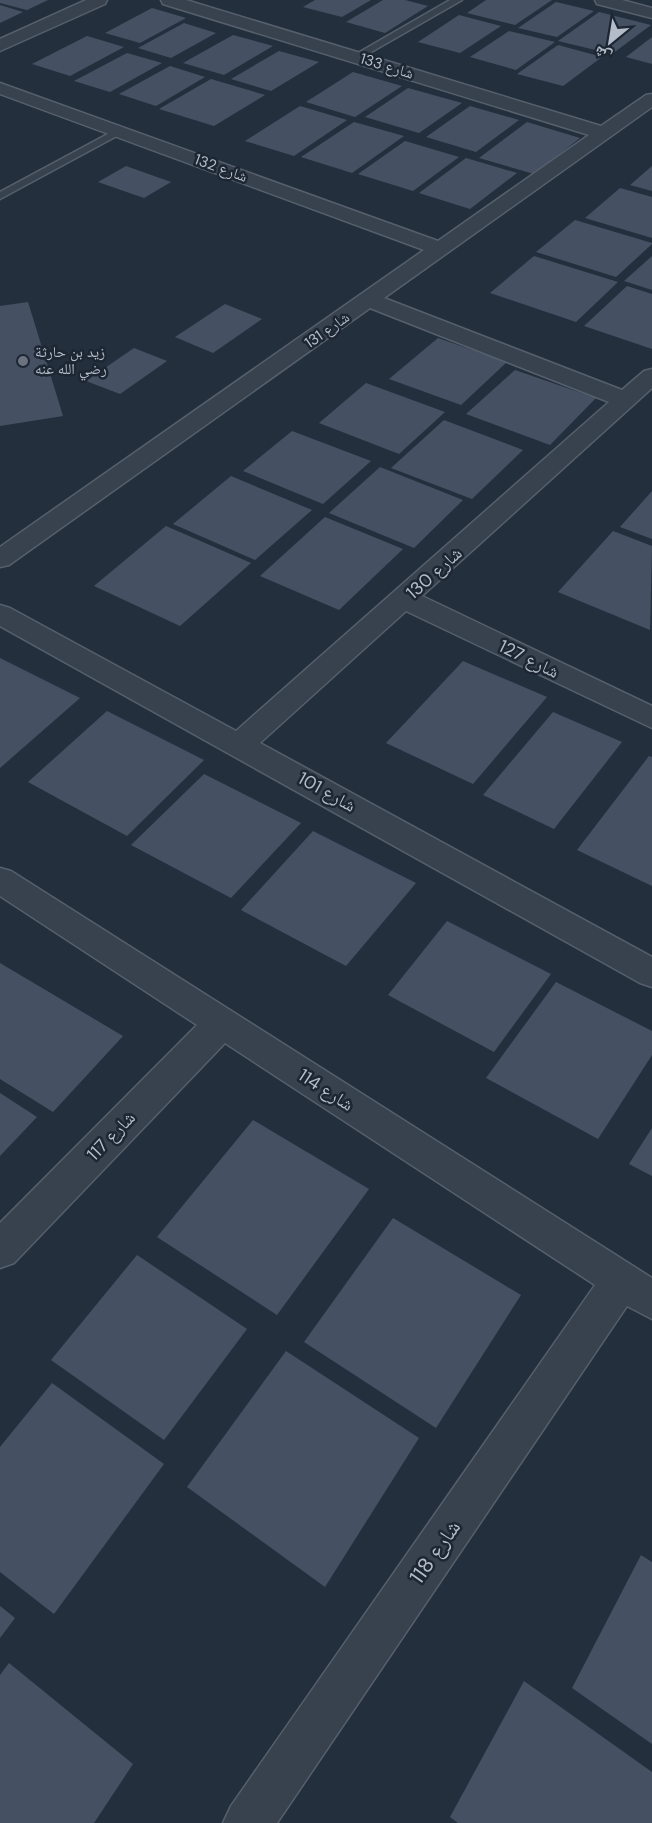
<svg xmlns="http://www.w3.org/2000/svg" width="652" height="1823" viewBox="0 0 652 1823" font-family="'DM Sans','Noto Naskh Arabic',sans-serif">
	<rect width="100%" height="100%" fill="#242f3e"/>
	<g fill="#455162">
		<path d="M0 0H48L27 10 0 3Z"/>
		<path d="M315 0H371L342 17 303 7Z"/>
		<path d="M383 0H405L428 6 385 33 346 22Z"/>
		<path d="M486 0H552L515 25 467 13Z"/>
		<path d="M556 2 594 11 557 37 518 28Z"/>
		<path d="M0 5 23 12 0 23Z"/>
		<path d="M152 8 186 18 140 43 105 33Z"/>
		<path d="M599 12 651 25 612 54 558 41Z"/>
		<path d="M459 15 501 26 460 53 418 42Z"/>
		<path d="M184 23 216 33 171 58 138 48Z"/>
		<path d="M509 31 555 42 516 70 470 57Z"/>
		<path d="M233 35 273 46 224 75 183 63Z"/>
		<path d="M87 36 124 47 70 76 32 64Z"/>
		<path d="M652 37V64L626 57Z"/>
		<path d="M558 45 602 57 563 86 517 74Z"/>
		<path d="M279 51 319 62 271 91 231 79Z"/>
		<path d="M127 53 162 63 110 92 74 81Z"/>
		<path d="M170 66 205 77 156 106 119 94Z"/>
		<path d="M353 72 402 86 355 117 306 102Z"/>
		<path d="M211 79 265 95 214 126 159 109Z"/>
		<path d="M408 88 462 103 419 133 365 117Z"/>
		<path d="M300 106 347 120 294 156 245 141Z"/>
		<path d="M470 106 519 120 476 152 426 137Z"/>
		<path d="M354 122 404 136 352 173 301 157Z"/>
		<path d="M527 122 580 138 534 174 479 158Z"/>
		<path d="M405 141 459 157 413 191 358 174Z"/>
		<path d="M466 158 517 173 470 209 419 193Z"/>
		<path d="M126 166 171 182 144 198 98 182Z"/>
		<path d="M652 166V191L630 185Z"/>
		<path d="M620 188 652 197V238L585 218Z"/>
		<path d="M575 220 652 243V244L616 277 536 252Z"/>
		<path d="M534 256 618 282 576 322 490 293Z"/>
		<path d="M652 256V290L624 281Z"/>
		<path d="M627 286 652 294V349L584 326Z"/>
		<path d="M28 302 63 416 0 426V306Z"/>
		<path d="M225 304 262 319 213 353 175 337Z"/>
		<path d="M438 338 507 362 461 405 389 379Z"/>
		<path d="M134 348 167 361 120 394 86 381Z"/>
		<path d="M515 370 596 398 550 445 466 414Z"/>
		<path d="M366 383 445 412 399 454 319 423Z"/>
		<path d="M444 420 523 450 472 499 391 468Z"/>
		<path d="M292 431 371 461 323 504 243 471Z"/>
		<path d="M380 467 463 500 414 548 329 513Z"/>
		<path d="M231 476 312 510 255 560 173 524Z"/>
		<path d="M652 491V539L620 527Z"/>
		<path d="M325 517 403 549 339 610 260 576Z"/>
		<path d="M166 526 251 563 180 626 94 586Z"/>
		<path d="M613 531 652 546 650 630 558 592Z"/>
		<path d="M0 658 80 698 0 768Z"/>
		<path d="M463 661 547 697 473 784 386 743Z"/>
		<path d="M107 711 204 760 127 836 28 782Z"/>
		<path d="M553 712 622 742 554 829 483 795Z"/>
		<path d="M649 756 652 757V886L577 850Z"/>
		<path d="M204 774 301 823 231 898 131 845Z"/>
		<path d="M313 831 416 883 346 966 241 910Z"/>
		<path d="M447 921 551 974 494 1052 388 995Z"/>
		<path d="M0 963 123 1036 53 1112 0 1079Z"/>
		<path d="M556 982 652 1031V1055L598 1139 486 1078Z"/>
		<path d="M0 1093 37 1117 0 1156Z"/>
		<path d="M253 1120 369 1189 277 1315 157 1237Z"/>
		<path d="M652 1128V1176L629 1164Z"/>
		<path d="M393 1218 521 1295 436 1428 304 1342Z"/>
		<path d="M137 1255 247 1329 164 1440 51 1360Z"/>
		<path d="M286 1351 419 1438 325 1587 187 1487Z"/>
		<path d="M52 1383 164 1464 54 1614 0 1572V1447Z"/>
		<path d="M641 1555 652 1562V1744L572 1688Z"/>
		<path d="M0 1606 15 1618 0 1638Z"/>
		<path d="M9 1663 133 1764 94 1823H0V1675Z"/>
		<path d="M524 1681 652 1772V1823H458L450 1817Z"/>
	</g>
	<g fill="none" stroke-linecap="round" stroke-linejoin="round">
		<defs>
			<g id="lane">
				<path d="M450 0H462L359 59 351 57Z"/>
				<path d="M117 129 126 131 0 199V192Z"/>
			</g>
			<g id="street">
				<path d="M86 0H107L105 4 0 51V39Z"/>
				<path d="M161 0H186L601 126 646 95 652 94V107L384 298 622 390 644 371 652 369V388L422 596 652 706V728L406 611 260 743 652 957V987L640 983 0 626V605L10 608 236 731 609 402 370 308 9 565 0 567V547L424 250 0 94V83L438 241 589 135 163 4Z"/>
				<path d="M595 0H622L652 8V18L597 4Z"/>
				<path d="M0 868 11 871 652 1278V1319L627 1306 277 1823H223L231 1806 595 1285 225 1043 14 1263 0 1268V1223L197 1025 0 896Z"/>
			</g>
		</defs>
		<use href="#lane" stroke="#565f6c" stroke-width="3"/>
		<use href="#street" stroke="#565f6c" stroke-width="3"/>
		<use href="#lane" fill="#38414e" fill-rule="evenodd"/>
		<use href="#street" fill="#38414e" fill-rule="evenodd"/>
	</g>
	<circle fill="#6b7280" stroke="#1d2633" stroke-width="2" cx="23" cy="361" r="6"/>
	<g text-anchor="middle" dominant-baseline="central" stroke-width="5" stroke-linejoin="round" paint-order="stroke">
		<g font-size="15" fill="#b4bcc9" stroke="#1d2633">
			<text transform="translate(387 66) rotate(17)">شارع 133</text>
			<text transform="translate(221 168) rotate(20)">شارع 132</text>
			<text transform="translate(327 330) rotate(-35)">شارع 131</text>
		</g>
		<g font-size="15" fill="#b4bcc9" stroke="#1d2633" text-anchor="start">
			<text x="35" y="352">زيد بن حارثة<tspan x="35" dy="17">رضي الله عنه</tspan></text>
		</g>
		<g font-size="18" fill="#b4bcc9" stroke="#1d2633">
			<text transform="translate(434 573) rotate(-42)">شارع 130</text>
			<text transform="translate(529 659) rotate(26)">شارع 127</text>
			<text transform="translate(327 792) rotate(29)">شارع 101</text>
			<text transform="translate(326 1090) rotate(33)">شارع 114</text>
			<text transform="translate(111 1136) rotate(-46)">شارع 117</text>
		</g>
		<g font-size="21" fill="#b4bcc9" stroke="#1d2633">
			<text transform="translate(435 1552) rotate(-55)">شارع 118</text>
		</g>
	</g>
	<g transform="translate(610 42) rotate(210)" stroke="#1d2633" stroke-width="4.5" paint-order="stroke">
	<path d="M0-4.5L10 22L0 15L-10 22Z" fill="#b4bcc9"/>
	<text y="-9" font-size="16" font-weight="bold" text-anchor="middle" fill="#b4bcc9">ش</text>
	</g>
</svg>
